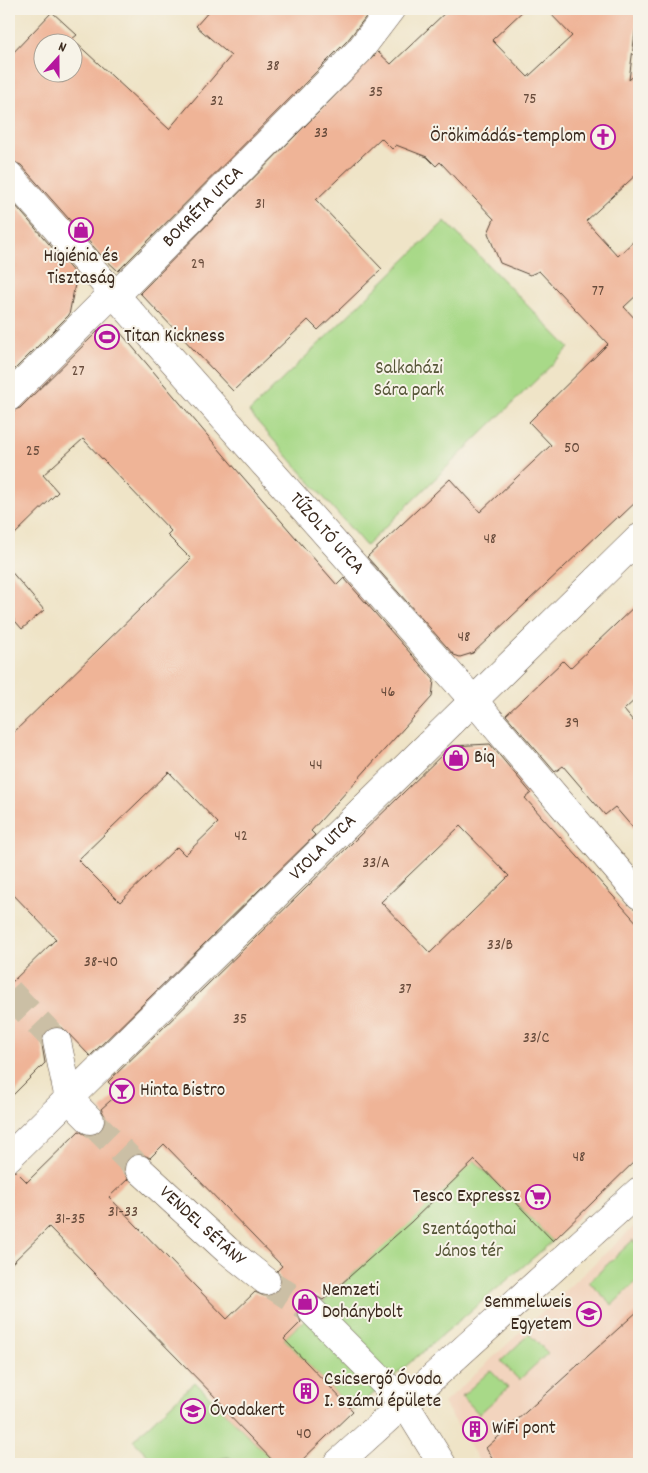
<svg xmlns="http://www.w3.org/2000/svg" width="648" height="1473" viewBox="0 0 648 1473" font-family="Dekko,sans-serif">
	<rect width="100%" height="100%" fill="#f7f3e8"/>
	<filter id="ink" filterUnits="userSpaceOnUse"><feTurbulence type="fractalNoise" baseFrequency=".02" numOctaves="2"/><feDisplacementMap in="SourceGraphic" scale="10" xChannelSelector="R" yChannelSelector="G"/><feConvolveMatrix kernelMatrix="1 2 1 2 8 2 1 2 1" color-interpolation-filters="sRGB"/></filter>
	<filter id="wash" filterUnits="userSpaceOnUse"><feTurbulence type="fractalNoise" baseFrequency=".0096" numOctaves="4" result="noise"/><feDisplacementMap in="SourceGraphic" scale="20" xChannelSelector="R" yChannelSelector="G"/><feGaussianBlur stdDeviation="1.12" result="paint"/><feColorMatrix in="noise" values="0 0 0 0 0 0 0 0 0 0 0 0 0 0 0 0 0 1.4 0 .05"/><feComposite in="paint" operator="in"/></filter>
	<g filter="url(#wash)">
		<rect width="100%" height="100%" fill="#efe4c7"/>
		<path fill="#f2d4be" d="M639 1222V1464H481L444 1403Z"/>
		<g fill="#a8d988" stroke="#728253">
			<path d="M445 221 569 348 366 546 249 412Z"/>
			<path d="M474 1160 553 1241 353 1411 284 1339Z"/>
			<path d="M633 1240 639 1248V1279L612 1305 589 1282Z"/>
			<path d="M529 1334 548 1353 519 1380 501 1361Z"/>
			<path d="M491 1370 508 1388 479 1414 462 1396Z"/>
			<path d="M195 1382 276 1464H156L133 1440Z"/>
		</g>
		<path fill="#86b974" stroke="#607249" d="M228 1457 243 1464H205L207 1462Z"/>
		<g id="blocks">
			<g fill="#efb497" fill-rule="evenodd">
				<path d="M211 9H372L347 41 118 271 100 254 21 165 9 160V57L52 12 77 35 72 39 169 129 231 56 196 26ZM42 42H72V72H42Z"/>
				<path d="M449 9H525L492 40 528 77 572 36 546 9H629L637 17 629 80 639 71V172L586 221 618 256 639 236V293L624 307 639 323V499L619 518 618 516 473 653 460 657 454 655 367 557 450 479 480 512 551 445 529 422 608 344 539 271 530 275 500 263 488 233 494 219 440 162 436 166 427 157 396 145 392 149 381 138 316 200 382 269 318 330 308 320 233 391 140 293 378 52 391 64Z"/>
				<path d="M9 198 76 275 74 277 76 279 69 315 9 375Z"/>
				<path d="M114 325 235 468 337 585 344 578 434 680 432 697 311 831 315 835 90 1056 62 1027H54L47 1030 42 1037V1045L45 1063 9 1099V985L56 939 9 890V737L191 559 167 535 171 531 83 439 43 475 58 492 9 540V412L20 408 102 327ZM169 772 218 823 185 855 177 847 120 902 78 860Z"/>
				<path d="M9 569 44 610 22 629 9 614Z"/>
				<path d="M639 602V696L624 710 639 728V835L615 807 605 815 563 766 555 772 506 715 563 661 570 668Z"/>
				<path d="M490 744 531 793 525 798 639 925V1157L553 1241 475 1160 411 1222 323 1300 316 1296H308L301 1300 297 1307V1315L301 1322 284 1339 353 1411 298 1464H276L220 1406 222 1404 49 1227 9 1266V1172L16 1171 27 1182 79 1131 86 1135H94L101 1131 105 1124V1116L101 1109 119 1093 108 1082 451 746ZM460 826 509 876 430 953 381 902ZM164 1144 282 1266 277 1271 281 1283 278 1291 272 1295 264 1296 255 1292 227 1319 109 1197 128 1179 124 1166 128 1158 134 1154H142L150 1158Z"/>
				<path d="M639 1310V1464H495L486 1448Z"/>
			</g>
		</g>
	</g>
	<g filter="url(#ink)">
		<use href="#blocks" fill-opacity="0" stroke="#564637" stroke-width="1"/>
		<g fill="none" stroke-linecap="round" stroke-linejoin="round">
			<g stroke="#cbbfa5" stroke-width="28" stroke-dasharray="28 14" stroke-linecap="butt">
				<path d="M9 992 57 1042"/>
				<path d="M90 1120 139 1169"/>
				<path d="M266 1281 312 1311"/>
			</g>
			<defs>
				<g id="pedestrian">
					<path d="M57 1042 69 1099 90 1120"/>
					<path id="s1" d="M139 1169 227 1250 266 1281"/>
					<path d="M312 1311 405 1404"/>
				</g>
				<g id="minor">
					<path id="s2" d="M9 175 473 700 639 895"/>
					<path id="s3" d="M9 397 112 294 126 285 359 51 391 9"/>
					<path id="s4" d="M9 1157 639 538"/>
					<path d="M405 1404 442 1464"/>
					<path d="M337 1464 639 1191"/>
				</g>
			</defs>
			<use href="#pedestrian" stroke="#564637" stroke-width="29"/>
			<use href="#minor" stroke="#564637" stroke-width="29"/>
			<use href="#pedestrian" stroke="#fff" stroke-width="28"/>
			<use href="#minor" stroke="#fff" stroke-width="28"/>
		</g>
	</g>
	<defs>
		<symbol id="church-ring" viewBox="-11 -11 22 22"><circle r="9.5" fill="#f7f3e8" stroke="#b5179e" stroke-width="1.5"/><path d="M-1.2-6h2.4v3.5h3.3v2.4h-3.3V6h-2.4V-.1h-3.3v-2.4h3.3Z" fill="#b5179e"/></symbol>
		<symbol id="shop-ring" viewBox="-11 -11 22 22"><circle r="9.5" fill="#f7f3e8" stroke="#b5179e" stroke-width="1.5"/><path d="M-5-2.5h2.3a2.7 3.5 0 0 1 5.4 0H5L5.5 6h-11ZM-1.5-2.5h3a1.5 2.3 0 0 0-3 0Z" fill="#b5179e"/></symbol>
		<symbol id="stadium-ring" viewBox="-11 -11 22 22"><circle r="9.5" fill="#f7f3e8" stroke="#b5179e" stroke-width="1.5"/><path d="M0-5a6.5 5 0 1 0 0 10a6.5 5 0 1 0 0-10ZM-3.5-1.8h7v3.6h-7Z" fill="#b5179e"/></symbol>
		<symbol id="bar-ring" viewBox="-11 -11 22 22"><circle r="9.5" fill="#f7f3e8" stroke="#b5179e" stroke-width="1.5"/><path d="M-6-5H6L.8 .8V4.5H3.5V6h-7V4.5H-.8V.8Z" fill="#b5179e"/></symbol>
		<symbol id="supermarket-ring" viewBox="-11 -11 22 22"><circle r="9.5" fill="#f7f3e8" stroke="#b5179e" stroke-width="1.5"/><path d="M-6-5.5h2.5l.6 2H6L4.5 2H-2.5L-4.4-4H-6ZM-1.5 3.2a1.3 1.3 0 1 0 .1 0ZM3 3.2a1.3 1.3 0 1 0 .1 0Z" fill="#b5179e"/></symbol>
		<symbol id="university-ring" viewBox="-11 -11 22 22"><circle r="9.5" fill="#f7f3e8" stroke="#b5179e" stroke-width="1.5"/><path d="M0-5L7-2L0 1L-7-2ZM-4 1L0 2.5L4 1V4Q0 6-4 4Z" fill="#b5179e"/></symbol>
		<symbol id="building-ring" viewBox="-11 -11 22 22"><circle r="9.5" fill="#f7f3e8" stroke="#b5179e" stroke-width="1.5"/><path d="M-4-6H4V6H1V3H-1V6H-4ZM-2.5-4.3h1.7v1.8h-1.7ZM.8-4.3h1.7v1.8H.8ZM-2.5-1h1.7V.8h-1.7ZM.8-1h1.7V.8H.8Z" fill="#b5179e"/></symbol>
		<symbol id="school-ring" viewBox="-11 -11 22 22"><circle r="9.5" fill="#f7f3e8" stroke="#b5179e" stroke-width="1.5"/><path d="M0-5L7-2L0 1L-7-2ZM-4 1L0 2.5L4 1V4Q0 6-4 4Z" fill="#b5179e"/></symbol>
	</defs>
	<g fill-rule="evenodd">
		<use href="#church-ring" x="589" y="123" width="28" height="28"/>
		<use href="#shop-ring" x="67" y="216" width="28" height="28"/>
		<use href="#stadium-ring" x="93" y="323" width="28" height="28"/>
		<use href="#shop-ring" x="442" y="744" width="28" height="28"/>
		<use href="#bar-ring" x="108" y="1077" width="28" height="28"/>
		<use href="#supermarket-ring" x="524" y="1183" width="28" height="28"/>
		<use href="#shop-ring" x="291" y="1288" width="28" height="28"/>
		<use href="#university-ring" x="575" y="1300" width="28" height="28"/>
		<use href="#building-ring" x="292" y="1377" width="28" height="28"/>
		<use href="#school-ring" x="179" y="1397" width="28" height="28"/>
		<use href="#building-ring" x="461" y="1415" width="28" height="28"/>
	</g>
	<g text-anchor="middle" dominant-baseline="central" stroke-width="4" stroke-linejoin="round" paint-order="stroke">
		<g font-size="16" fill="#684c3c">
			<text x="273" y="66">38</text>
			<text x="376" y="92">35</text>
			<text x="530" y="99">75</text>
			<text x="217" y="101">32</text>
			<text x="321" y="133">33</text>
			<text x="260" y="204">31</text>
			<text x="198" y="264">29</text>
			<text x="598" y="291">77</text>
			<text x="78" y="371">27</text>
			<text x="572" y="448">50</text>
			<text x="33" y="451">25</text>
			<text x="490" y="539">48</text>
			<text x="464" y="637">48</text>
			<text x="388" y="692">46</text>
			<text x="572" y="723">39</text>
			<text x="316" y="765">44</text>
			<text x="241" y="836">42</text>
			<text x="376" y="863">33/A</text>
			<text x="500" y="945">33/B</text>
			<text x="101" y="962">38-40</text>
			<text x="405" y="989">37</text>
			<text x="240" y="1019">35</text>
			<text x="536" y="1038">33/C</text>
			<text x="579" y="1157">48</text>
			<text x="123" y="1212">31-33</text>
			<text x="70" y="1219">31-35</text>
			<text x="304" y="1434">40</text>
		</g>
		<g font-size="19" fill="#3b2a1e" stroke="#f7f3e8" text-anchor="start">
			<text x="586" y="137" text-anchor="end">Örökimádás-templom</text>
			<text x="81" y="257" text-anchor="middle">Higiénia és<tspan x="81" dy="22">Tisztaság</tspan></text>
			<text x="124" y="337">Titan Kickness</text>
			<text x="474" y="758">Biq</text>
			<text x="140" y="1091">Hinta Bistro</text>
			<text x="520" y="1197" text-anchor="end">Tesco Expressz</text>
			<text x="322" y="1291">Nemzeti<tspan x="322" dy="22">Dohánybolt</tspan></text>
			<text x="572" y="1303" text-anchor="end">Semmelweis<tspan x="572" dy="22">Egyetem</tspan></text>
			<text x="324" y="1380">Csicsergő Óvoda<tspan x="324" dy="22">I. számú épülete</tspan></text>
			<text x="210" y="1411">Óvodakert</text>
			<text x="492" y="1429">WiFi pont</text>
		</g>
		<g font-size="19" fill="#3b2a1e" stroke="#f7f3e8">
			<text stroke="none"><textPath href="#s3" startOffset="272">BOKRÉTA UTCA</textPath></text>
			<text stroke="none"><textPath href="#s2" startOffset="479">TŰZOLTÓ UTCA</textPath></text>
			<text stroke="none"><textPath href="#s4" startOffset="441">VIOLA UTCA</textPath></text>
			<text stroke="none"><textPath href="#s1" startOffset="85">VENDEL SÉTÁNY</textPath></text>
		</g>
		<g font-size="19" fill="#565638" stroke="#f7f3e8">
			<text x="409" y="369">Salkaházi<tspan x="409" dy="22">Sára park</tspan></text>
			<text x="469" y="1230">Szentágothai<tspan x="469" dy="22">János tér</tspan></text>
		</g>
	</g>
	<rect width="648" height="1473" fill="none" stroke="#f7f3e8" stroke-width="30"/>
	<g transform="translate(58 58) rotate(21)"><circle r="24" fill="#f7f3e8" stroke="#aca397"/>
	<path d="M0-4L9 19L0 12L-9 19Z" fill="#b5179e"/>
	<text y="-8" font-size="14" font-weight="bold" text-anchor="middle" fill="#3b2a1e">N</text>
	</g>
</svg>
